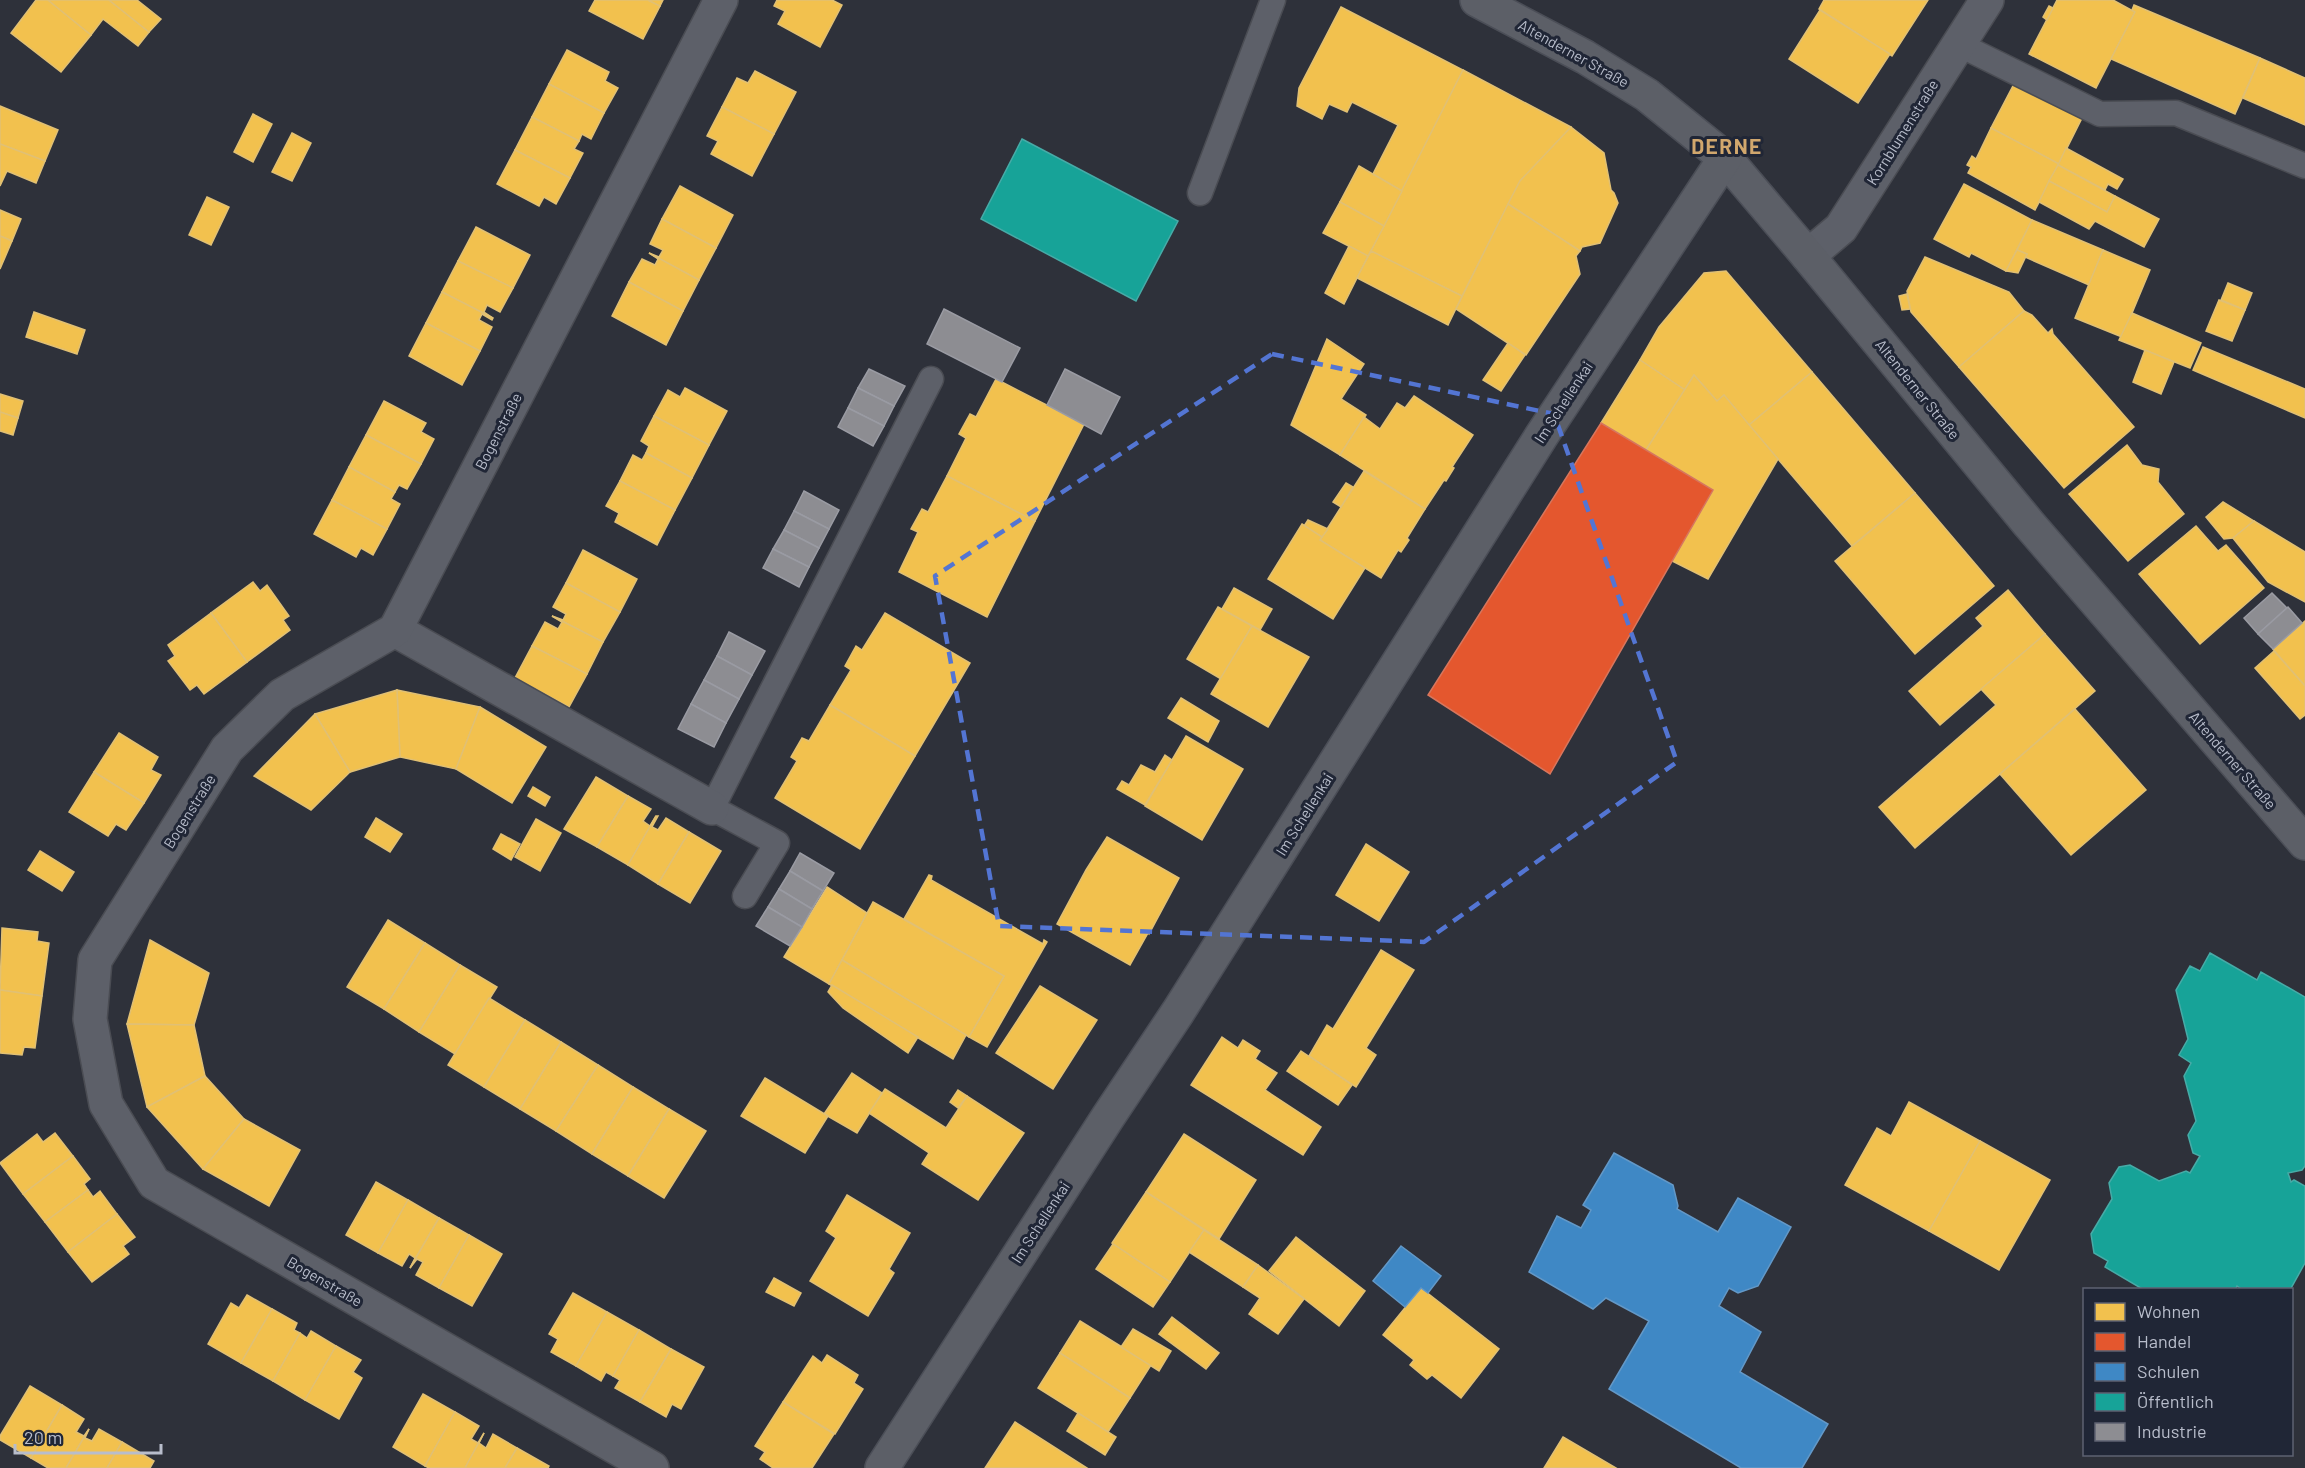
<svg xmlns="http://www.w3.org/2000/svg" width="2305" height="1468" viewBox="0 0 2305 1468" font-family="Barlow,sans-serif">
	<rect width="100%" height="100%" fill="#2e313a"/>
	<g fill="#f2c14e" stroke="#e1c074" stroke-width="1.5">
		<path d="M36 0H48L91 35 61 72 11 33Z"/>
		<path d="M48 0H109L149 32 138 46 103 19 91 35Z"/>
		<path d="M109 0H137L161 19 149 32Z"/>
		<path d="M595 0H648L660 6 643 39 589 11Z"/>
		<path d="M648 0H663L660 6Z"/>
		<path d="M777 0H832L842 5 820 47 778 24 785 11 774 6Z"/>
		<path d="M1824 0H1928L1892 56 1819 9Z"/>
		<path d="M2057 0H2113L2135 12 2096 88 2029 54Z"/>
		<path d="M2134 5 2260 58 2235 114 2111 59 2135 12 2132 10Z"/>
		<path d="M2049 6 2053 8 2047 20 2043 17Z"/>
		<path d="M1341 7 1463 70 1402 191 1373 174 1398 125 1352 102 1347 112 1329 104 1322 119 1297 106 1299 88Z"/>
		<path d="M1820 10 1890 54 1858 103 1789 59Z"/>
		<path d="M567 50 609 72 605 81 618 88 604 113 549 84Z"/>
		<path d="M2260 58 2305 78V125L2243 98Z"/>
		<path d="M1463 70 1571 127 1520 181 1462 296 1371 251Z"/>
		<path d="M755 71 796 92 774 134 722 107 737 78 748 83Z"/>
		<path d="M2015 82 2082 118 2059 164 1991 128Z"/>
		<path d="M549 84 604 113 591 139 582 134 579 141 532 117Z"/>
		<path d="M0 106 58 130 45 161 0 144Z"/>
		<path d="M722 107 774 134 752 176 711 154 718 141 707 136Z"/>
		<path d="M253 114 272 124 253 162 234 152Z"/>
		<path d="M532 117 579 141 574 149 583 153 570 178 515 150Z"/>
		<path d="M1571 127 1604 153 1611 190 1614 193 1618 203 1600 243 1582 247 1580 251 1508 204 1520 181Z"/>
		<path d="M1991 128 2059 164 2035 210 1968 173 1971 167 1967 165 1972 156 1976 159Z"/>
		<path d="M292 133 311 143 292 181 272 172Z"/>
		<path d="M0 144 45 161 36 183 7 171 0 186Z"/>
		<path d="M2066 148 2123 179 2117 189 2108 184 2105 190 2058 165Z"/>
		<path d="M515 150 570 178 556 204 544 197 539 206 497 184Z"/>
		<path d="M2058 165 2115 196 2107 212 2049 181Z"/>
		<path d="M1359 166 1402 191 1384 226 1340 202Z"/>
		<path d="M2049 181 2107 212 2115 196 2159 219 2144 247 2095 221 2089 229 2039 202Z"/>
		<path d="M1964 184 2032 220 2006 271 1971 253 1969 257 1934 239Z"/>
		<path d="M680 186 733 215 716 248 662 219Z"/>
		<path d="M207 197 229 207 211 245 189 235Z"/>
		<path d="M1340 202 1384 226 1368 256 1323 233Z"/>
		<path d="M1508 204 1580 251 1576 256 1580 274 1526 355 1456 309Z"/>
		<path d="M0 210 21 219 12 241 0 236Z"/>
		<path d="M662 219 716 248 699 280 649 253 659 257 663 250 650 244Z"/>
		<path d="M2032 220 2103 250 2089 285 2025 257 2027 254 2017 250Z"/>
		<path d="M476 227 530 255 513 288 458 261Z"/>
		<path d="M0 236 12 241 0 269Z"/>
		<path d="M1349 246 1368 256 1344 304 1325 293Z"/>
		<path d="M2017 250 2027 254 2018 273 2006 271Z"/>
		<path d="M2103 250 2150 270 2122 337 2075 318Z"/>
		<path d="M1371 251 1462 296 1448 325 1357 278Z"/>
		<path d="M649 253 699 280 683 311 629 282 642 259 655 265 658 259Z"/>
		<path d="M1925 257 2009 292 2024 311 1959 367 1911 312 1907 291Z"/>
		<path d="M458 261 513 288 500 312 487 305 484 312 493 318 442 292Z"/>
		<path d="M1726 271 1812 372 1749 425 1724 395 1717 401 1694 375 1685 390 1640 360 1659 327 1704 273Z"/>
		<path d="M629 282 683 311 666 345 612 316Z"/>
		<path d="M2228 283 2252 293 2245 310 2221 300Z"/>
		<path d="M442 292 493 318 492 320 482 314 479 320 492 327 480 351 426 323Z"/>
		<path d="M1907 294 1910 309 1902 310 1899 296Z"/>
		<path d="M2219 300 2245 310 2232 341 2206 331Z"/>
		<path d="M2024 311 2032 315 2048 333 2052 329 2053 334 2134 427 2064 488 1959 367Z"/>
		<path d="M34 312 85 330 77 354 26 337Z"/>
		<path d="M2132 313 2201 343 2190 368 2119 340Z"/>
		<path d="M426 323 480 351 462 385 409 356Z"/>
		<path d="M1327 339 1364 364 1341 399 1366 415 1340 455 1291 425Z"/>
		<path d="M1508 343 1525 355 1501 391 1483 380Z"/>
		<path d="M2203 347 2305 389V418L2193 370Z"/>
		<path d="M2145 350 2174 362 2161 394 2133 382Z"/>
		<path d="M1640 360 1685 390 1646 450 1601 423Z"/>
		<path d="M1812 372 1915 493 1852 546 1749 425Z"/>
		<path d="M1694 375 1717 401 1724 395 1778 459 1708 579 1672 561 1713 490 1646 450Z"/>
		<path d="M996 379 1084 424 1035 521 947 476 966 438 959 434 970 414 976 417Z"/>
		<path d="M685 388 727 411 709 445 654 416 668 390 680 397Z"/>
		<path d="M0 394 23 401 18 418 0 412Z"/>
		<path d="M1414 396 1473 435 1452 467 1454 468 1446 481 1444 480 1425 509 1340 455 1364 417 1380 429 1397 403 1405 408Z"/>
		<path d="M384 401 426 423 421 432 434 439 421 464 366 435Z"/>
		<path d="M0 412 18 418 13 435 0 431Z"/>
		<path d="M654 416 709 445 692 478 646 453 649 446 641 441Z"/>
		<path d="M366 435 421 464 407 489 399 485 395 492 349 467Z"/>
		<path d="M2127 445 2142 465 2159 469 2158 482 2184 514 2128 561 2069 494Z"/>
		<path d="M646 453 692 478 675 510 620 481 633 455 642 460Z"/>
		<path d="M349 467 395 492 391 499 400 504 387 529 332 500Z"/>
		<path d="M1364 471 1425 509 1407 538 1409 540 1401 552 1398 550 1381 578 1320 540Z"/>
		<path d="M947 476 1035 521 987 617 899 572 918 532 911 529 922 509 928 512Z"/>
		<path d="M620 481 675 510 657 545 615 522 619 513 606 506Z"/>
		<path d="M1346 483 1353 487 1341 507 1333 502Z"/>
		<path d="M1915 493 1994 586 1915 654 1835 561Z"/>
		<path d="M332 500 387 529 373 555 361 548 356 557 314 534Z"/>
		<path d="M2223 502 2254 521 2233 538 2224 539 2206 517Z"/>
		<path d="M1308 520 1328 529 1322 537 1304 526Z"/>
		<path d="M2254 521 2305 552V602L2268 582 2233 538Z"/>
		<path d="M1302 524 1322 537 1320 540 1365 568 1333 619 1268 579Z"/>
		<path d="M2196 526 2218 551 2226 545 2264 588 2200 644 2139 574Z"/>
		<path d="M583 550 637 579 620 612 566 583Z"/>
		<path d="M253 582 260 591 267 585 289 616 283 620 290 630 247 662 211 613Z"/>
		<path d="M566 583 620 612 603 642 552 616 563 620 566 614 553 607Z"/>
		<path d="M1234 588 1272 609 1260 630 1222 609Z"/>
		<path d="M2008 590 2045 634 1940 725 1909 691 1983 626 1976 618Z"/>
		<path d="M1218 607 1252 626 1221 679 1187 659Z"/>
		<path d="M211 613 247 662 204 694 197 685 190 690 168 661 175 656 168 645Z"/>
		<path d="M885 613 970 663 915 756 830 705 851 670 845 666 856 646 862 650Z"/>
		<path d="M552 616 603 642 587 674 532 646 545 622 558 629 562 622Z"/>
		<path d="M2305 621V686L2273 649Z"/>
		<path d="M1252 626 1309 657 1268 727 1211 694Z"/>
		<path d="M2045 634 2095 691 1915 848 1879 807 1996 705 1981 689Z"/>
		<path d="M532 646 587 674 569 707 515 678Z"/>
		<path d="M2274 651 2305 686V715L2300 719 2255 668Z"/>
		<path d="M397 690 480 707 456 769 400 757Z"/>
		<path d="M397 690 400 757 350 772 315 714Z"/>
		<path d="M1181 698 1219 721 1208 742 1168 718Z"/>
		<path d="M830 705 915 756 860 849 775 798 797 761 791 757 802 738 809 741Z"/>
		<path d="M480 707 546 747 512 803 456 769Z"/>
		<path d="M2075 709 2146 790 2071 855 2000 774Z"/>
		<path d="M315 714 350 772 311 810 254 776Z"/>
		<path d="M119 733 158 757 151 770 161 775 144 803 94 772Z"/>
		<path d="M1186 736 1243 769 1202 840 1145 806Z"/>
		<path d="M1165 755 1172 760 1145 805 1117 789 1122 781 1129 785 1141 765 1155 772Z"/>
		<path d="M94 772 144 803 126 830 116 824 108 836 69 812Z"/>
		<path d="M596 777 628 796 597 847 564 829Z"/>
		<path d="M533 787 550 797 545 806 528 796Z"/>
		<path d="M628 796 651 809 643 821 650 826 656 816 628 865 597 847Z"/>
		<path d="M656 816H658L652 827 658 830 666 818 689 832 658 884 628 865Z"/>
		<path d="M376 818 402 834 390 852 365 837Z"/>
		<path d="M536 819 561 833 540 871 515 857Z"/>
		<path d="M689 832 721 851 690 903 658 884Z"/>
		<path d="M501 834 520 844 511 860 493 849Z"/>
		<path d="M1107 837 1179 878 1149 934 1148 933 1130 965 1057 924 1086 870Z"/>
		<path d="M1366 844 1409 872 1379 921 1336 895Z"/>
		<path d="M40 851 74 872 62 891 28 870Z"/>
		<path d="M929 875 932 876 931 880 1043 944 1044 940 1047 942 987 1047 969 1037 1004 976 904 919Z"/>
		<path d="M827 887 867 913 829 984 784 957Z"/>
		<path d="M873 902 1004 976 969 1037 842 960Z"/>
		<path d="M388 920 425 943 384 1009 347 987Z"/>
		<path d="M2 928 38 932 37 941 49 943 42 996 0 990Z"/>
		<path d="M150 940 209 973 194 1025 127 1024Z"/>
		<path d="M425 943 460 965 419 1032 384 1009Z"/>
		<path d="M1381 950 1414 970 1366 1048 1376 1055 1356 1087 1309 1056 1327 1025 1333 1029Z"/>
		<path d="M842 960 966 1035 953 1059 829 984Z"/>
		<path d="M460 965 497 987 455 1054 419 1032Z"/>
		<path d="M832 985 918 1037 908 1053 843 1008 828 992Z"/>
		<path d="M1040 986 1097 1020 1053 1089 996 1053Z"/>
		<path d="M0 990 42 996 35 1048 24 1047 22 1055 0 1053Z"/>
		<path d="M489 998 525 1020 484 1087 448 1065Z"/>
		<path d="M525 1020 561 1042 520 1109 484 1087Z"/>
		<path d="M127 1024 194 1025 205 1076 147 1107Z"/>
		<path d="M1222 1037 1238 1048 1243 1040 1260 1051 1255 1059 1277 1073 1265 1090 1321 1127 1303 1155 1191 1085Z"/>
		<path d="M561 1042 598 1065 556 1131 520 1109Z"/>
		<path d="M1301 1051 1352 1085 1338 1105 1287 1071Z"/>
		<path d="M598 1065 633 1087 592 1154 556 1131Z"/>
		<path d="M852 1073 882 1093 857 1133 824 1114Z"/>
		<path d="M205 1076 244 1119 203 1169 147 1107Z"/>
		<path d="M765 1078 828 1116 805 1153 741 1116Z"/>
		<path d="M633 1087 669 1109 628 1176 592 1154Z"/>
		<path d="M885 1089 946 1128 967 1096 1024 1133 978 1200 922 1164 929 1153 869 1113Z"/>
		<path d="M958 1090 967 1096 958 1108 950 1102Z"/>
		<path d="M1909 1102 1980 1141 1929 1231 1845 1185 1877 1128 1891 1136Z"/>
		<path d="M669 1109 706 1131 664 1198 628 1176Z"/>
		<path d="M244 1119 300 1150 269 1206 203 1169Z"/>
		<path d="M55 1133 73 1156 23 1194 0 1163 37 1134 43 1142Z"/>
		<path d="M1184 1134 1256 1180 1219 1239 1146 1192Z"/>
		<path d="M1980 1141 2050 1180 1999 1270 1929 1231Z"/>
		<path d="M73 1156 90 1179 84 1184 88 1190 45 1222 23 1194Z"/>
		<path d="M376 1182 408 1200 378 1253 346 1235Z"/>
		<path d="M88 1190 93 1197 100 1191 117 1214 68 1252 45 1222Z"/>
		<path d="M1146 1192 1204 1230 1170 1282 1112 1243Z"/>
		<path d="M847 1195 910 1233 889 1269 894 1273 868 1316 810 1281 836 1238 826 1231Z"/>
		<path d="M408 1200 439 1218 410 1268 415 1258 409 1254 402 1266 378 1253Z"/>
		<path d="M117 1214 135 1237 123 1246 129 1254 92 1282 68 1252Z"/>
		<path d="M439 1218 469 1235 439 1288 416 1275 423 1262 417 1259 410 1268Z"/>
		<path d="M1204 1230 1258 1265 1243 1287 1189 1252Z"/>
		<path d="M469 1235 502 1254 472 1306 439 1288Z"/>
		<path d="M1296 1237 1365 1291 1339 1326 1269 1271Z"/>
		<path d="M1113 1244 1170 1282 1153 1307 1096 1269Z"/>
		<path d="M1258 1265 1304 1299 1278 1334 1249 1314 1260 1298 1243 1287Z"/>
		<path d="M774 1278 801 1293 794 1306 766 1292Z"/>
		<path d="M1421 1288 1499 1349 1461 1398 1432 1375 1427 1379 1410 1365 1414 1360 1383 1335Z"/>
		<path d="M573 1293 607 1312 576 1366 551 1352 558 1339 549 1334Z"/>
		<path d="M247 1295 272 1309 241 1363 208 1344 231 1303 239 1308Z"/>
		<path d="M272 1309 297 1323 294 1330 300 1333 273 1381 241 1363Z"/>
		<path d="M607 1312 639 1330 613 1376 606 1372 601 1381 576 1366Z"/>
		<path d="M1172 1317 1219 1353 1206 1369 1159 1334Z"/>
		<path d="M1080 1321 1151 1365 1130 1398 1060 1353Z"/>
		<path d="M1133 1329 1171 1351 1159 1371 1121 1347Z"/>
		<path d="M639 1330 671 1349 640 1402 615 1388 620 1380 613 1376Z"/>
		<path d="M311 1331 336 1346 305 1400 273 1381 300 1333 307 1338Z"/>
		<path d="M336 1346 361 1360 353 1372 362 1378 339 1419 305 1400Z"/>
		<path d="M671 1349 704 1367 681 1409 672 1404 666 1417 640 1402Z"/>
		<path d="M1060 1353 1130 1398 1108 1432 1038 1388Z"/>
		<path d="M827 1355 858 1375 854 1383 863 1389 835 1434 783 1402 813 1356 822 1363Z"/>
		<path d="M30 1386 62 1405 31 1458 0 1440V1436Z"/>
		<path d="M423 1394 455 1412 425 1466 393 1447Z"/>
		<path d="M783 1402 834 1434 812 1468H773L760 1459 765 1452 755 1446Z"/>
		<path d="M62 1405 84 1419 76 1432 84 1436 89 1429 66 1468H48L31 1458Z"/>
		<path d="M455 1412 479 1426 471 1439 478 1443 484 1433 465 1468H429L425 1466Z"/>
		<path d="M1078 1413 1116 1437 1105 1455 1067 1431Z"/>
		<path d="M1015 1422 1087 1468H985Z"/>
		<path d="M89 1429 85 1438 92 1441 99 1429 122 1442 107 1468H66Z"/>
		<path d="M484 1433 479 1443 486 1448 493 1434 517 1448 505 1468H465Z"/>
		<path d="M1563 1437 1616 1468H1544Z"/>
		<path d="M122 1442 154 1461 150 1468H107Z"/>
		<path d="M517 1448 549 1466 548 1468H505Z"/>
	</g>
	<path fill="#e4572e" stroke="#d7765d" stroke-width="1.5" d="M1601 423 1713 490 1550 774 1428 695Z"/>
	<g fill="#3f88c5" stroke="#6398c7" stroke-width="1.5">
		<path d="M1614 1153 1673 1185 1678 1206 1677 1209 1718 1232 1738 1198 1791 1227 1758 1286 1738 1293 1729 1288 1719 1306 1761 1332 1740 1372 1828 1424 1802 1468H1741L1609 1389 1649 1321 1606 1298 1593 1309 1529 1272 1557 1216 1581 1228 1591 1210 1583 1205Z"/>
		<path d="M1401 1246 1441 1276 1428 1293 1421 1288 1405 1307 1373 1281Z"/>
	</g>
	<g fill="#17a398" stroke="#47aba7" stroke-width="1.5">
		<path d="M1022 139 1178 221 1136 301 981 219Z"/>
		<path d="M2210 953 2257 980 2261 972 2305 997V1166L2302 1170 2288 1173 2291 1182 2294 1180 2305 1186V1263L2290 1290H2243L2237 1286 2235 1290H2144L2105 1267 2108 1261 2094 1253 2091 1234 2112 1199 2109 1183 2119 1167 2130 1165 2159 1181 2186 1171 2190 1173 2200 1156 2193 1153 2188 1135 2196 1121 2184 1076 2191 1063 2179 1055 2188 1039 2176 990 2190 966 2200 971Z"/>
	</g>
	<g fill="#8d8d92" stroke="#9a9ba3" stroke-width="1.5">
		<path d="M944 309 1020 348 1002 382 927 344Z"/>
		<path d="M869 369 905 386 894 406 858 388Z"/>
		<path d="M1065 369 1120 397 1101 434 1047 405Z"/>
		<path d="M858 388 894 406 884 426 848 408Z"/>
		<path d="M848 408 884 426 873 446 838 427Z"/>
		<path d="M804 491 839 510 829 529 794 511Z"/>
		<path d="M794 511 829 529 819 548 784 530Z"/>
		<path d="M784 530 819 548 809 567 773 549Z"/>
		<path d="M773 549 809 567 799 587 763 568Z"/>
		<path d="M2272 593 2287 608 2258 634 2244 618Z"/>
		<path d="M2288 607 2302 623 2273 649 2258 634Z"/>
		<path d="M729 632 765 651 752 675 717 656Z"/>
		<path d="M717 656 752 675 739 699 704 680Z"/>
		<path d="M704 680 739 699 726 723 691 704Z"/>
		<path d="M691 704 726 723 714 747 678 729Z"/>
		<path d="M800 853 834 873 823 891 790 871Z"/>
		<path d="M790 871 823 891 812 909 779 889Z"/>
		<path d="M779 889 812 909 802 927 768 907Z"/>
		<path d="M768 907 802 927 790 946 756 926Z"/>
	</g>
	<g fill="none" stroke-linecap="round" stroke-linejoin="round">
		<defs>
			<g id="lane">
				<path d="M1958 44 2100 114 2176 113 2305 166"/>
				<path d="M1200 193 1273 0"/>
				<path d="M745 896 777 843 712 808 931 379"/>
			</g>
			<g id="street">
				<path d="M1808 256 1841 228 1987 0"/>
				<path d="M395 630 712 808"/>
				<path d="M652 1468 154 1183 106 1104 90 1019 95 960 227 749 282 695 395 630 721 0"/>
			</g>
			<g id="secondary">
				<path d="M1477 0 1585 57 1647 95 1725 158 1808 256 2029 524 2305 843"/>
				<path d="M882 1468 1108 1117 1178 1012 1542 435 1725 158"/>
			</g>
		</defs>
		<use href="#lane" stroke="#4a4c53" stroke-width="27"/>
		<use href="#street" stroke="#4a4c53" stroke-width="36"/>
		<use href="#secondary" stroke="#4b4e57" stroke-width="36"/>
		<use href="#lane" stroke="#5d6069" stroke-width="24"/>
		<use href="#street" stroke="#5d6069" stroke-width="33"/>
		<use href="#secondary" stroke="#5c5f67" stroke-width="33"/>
	</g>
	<path fill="none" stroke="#5375d3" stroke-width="4.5" stroke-dasharray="12 8" stroke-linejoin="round" d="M1272 354 1554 414 1677 762 1424 942 999 926 935 576Z"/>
	<g text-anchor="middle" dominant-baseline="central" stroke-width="6" stroke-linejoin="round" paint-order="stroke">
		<g font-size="15" fill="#b8bdcb" stroke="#202636">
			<text transform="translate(1574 53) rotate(29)">Altenderner Straße</text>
			<text transform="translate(1902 132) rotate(-58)">Kornblumenstraße</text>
			<text transform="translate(1918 389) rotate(51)">Altenderner Straße</text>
			<text transform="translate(1563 402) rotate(-57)">Im Schellenkai</text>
			<text transform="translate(498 431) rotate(-63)">Bogenstraße</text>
			<text transform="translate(2233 760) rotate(49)">Altenderner Straße</text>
			<text transform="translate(189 811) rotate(-58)">Bogenstraße</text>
			<text transform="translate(1304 814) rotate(-58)">Im Schellenkai</text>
			<text transform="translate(1040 1222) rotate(-57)">Im Schellenkai</text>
			<text transform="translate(325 1281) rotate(30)">Bogenstraße</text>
		</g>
		<g font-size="21" font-weight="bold" letter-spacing="1.5" fill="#d1a76d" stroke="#202636">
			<text x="1727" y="145">DERNE</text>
		</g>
	</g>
	<rect x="2083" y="1288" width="210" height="168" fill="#202636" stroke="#5d6272" stroke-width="1.5"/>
	<rect x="2095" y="1303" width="30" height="18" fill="#f2c14e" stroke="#5d6272" stroke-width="1.5"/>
	<text x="2137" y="1318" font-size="18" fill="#b8bdcb">Wohnen</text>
	<rect x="2095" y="1333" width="30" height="18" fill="#e4572e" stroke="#5d6272" stroke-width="1.5"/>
	<text x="2137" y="1348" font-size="18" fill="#b8bdcb">Handel</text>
	<rect x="2095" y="1363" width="30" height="18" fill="#3f88c5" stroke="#5d6272" stroke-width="1.5"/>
	<text x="2137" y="1378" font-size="18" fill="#b8bdcb">Schulen</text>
	<rect x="2095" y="1393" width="30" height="18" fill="#17a398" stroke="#5d6272" stroke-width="1.5"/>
	<text x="2137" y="1408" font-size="18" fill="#b8bdcb">Öffentlich</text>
	<rect x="2095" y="1423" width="30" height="18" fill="#8d8d92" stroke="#5d6272" stroke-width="1.5"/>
	<text x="2137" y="1438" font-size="18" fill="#b8bdcb">Industrie</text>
	<path d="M15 1444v9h146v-9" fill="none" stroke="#b8bdcb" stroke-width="3"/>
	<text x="24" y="1444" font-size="18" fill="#b8bdcb" stroke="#202636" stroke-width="4.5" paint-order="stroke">20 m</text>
</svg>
